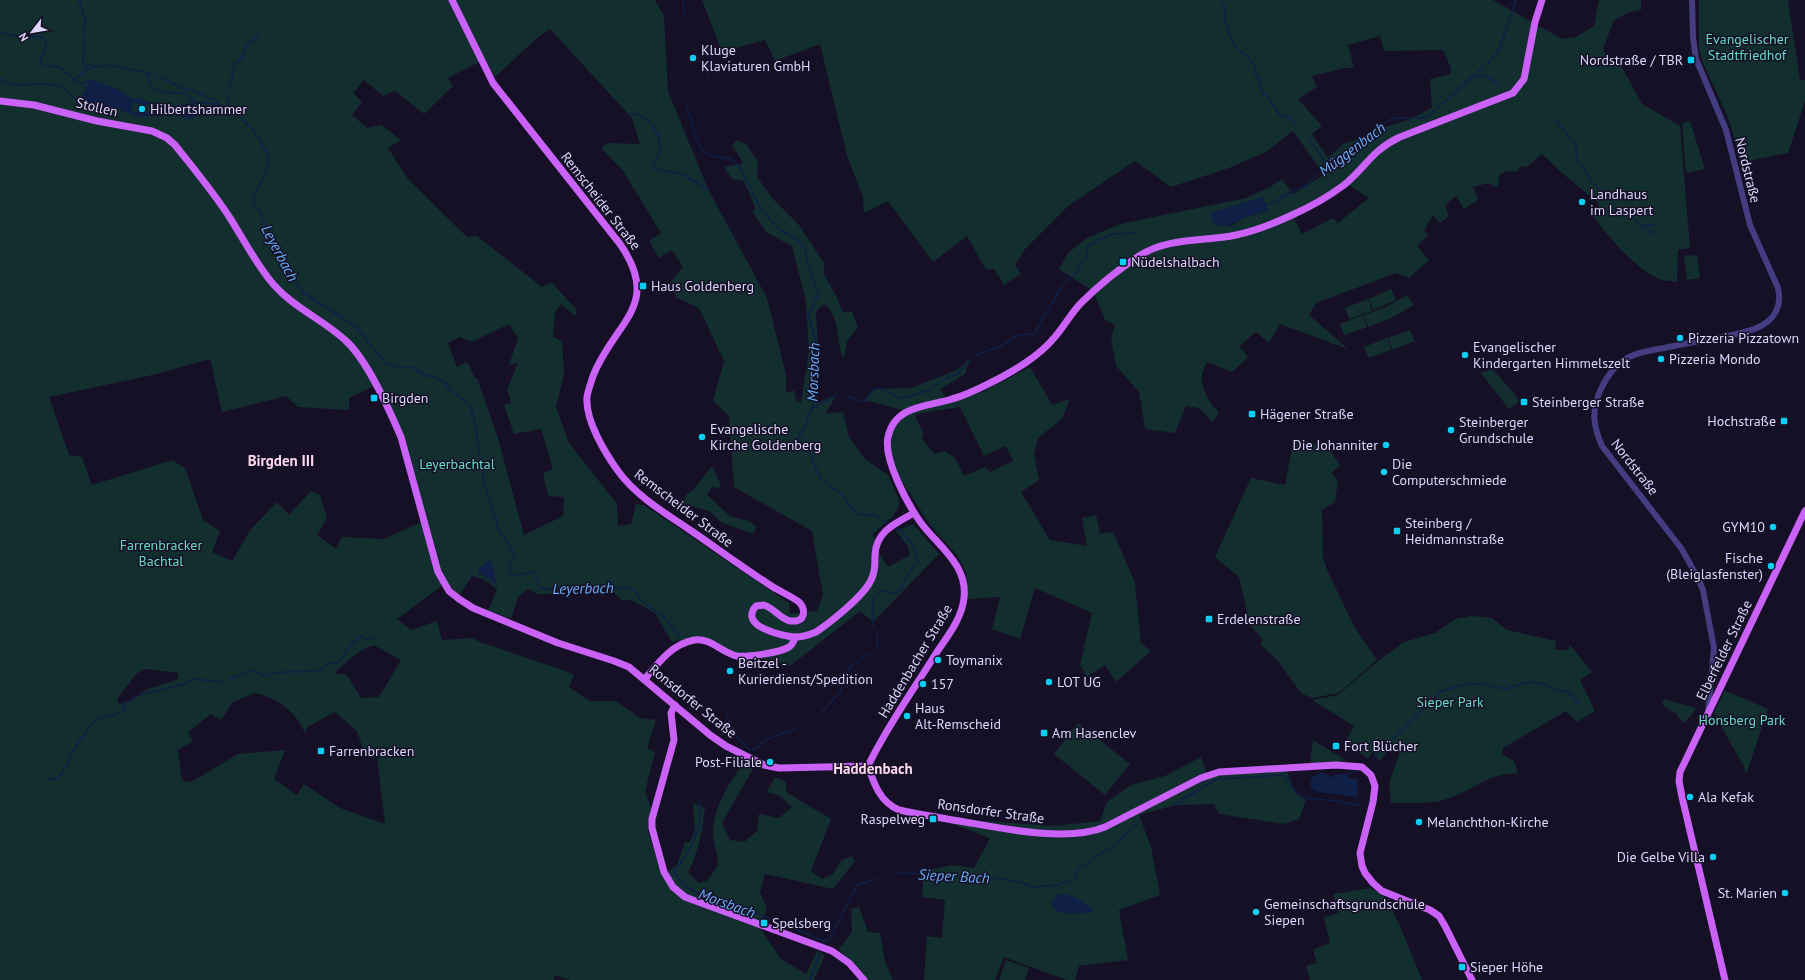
<svg xmlns="http://www.w3.org/2000/svg" width="1805" height="980" viewBox="0 0 1805 980" font-family="'PT Sans',sans-serif">
	<rect width="100%" height="100%" fill="#151025"/>
	<g fill="#132e2f" fill-rule="evenodd">
		<path d="M0 0H655L664 16 668 91 708 189 767 298 786 375V393L794 390 796 400 801 403 809 351 806 301 792 246 766 232 752 211 756 209 744 181 732 179 724 167 743 163 732 145 737 140 747 145 758 162 757 177 773 199 799 225 824 263V274L836 296 843 312H852L858 327 847 341 844 359C835 342 841 319 826 305L821 306 816 312 818 350 816 369 817 403 832 396 834 399 826 413 843 412 849 437 864 458 889 476 899 500V506L893 516 873 534 878 551 888 567 910 555 908 546 896 531 913 524 939 554 873 622 860 611 790 666 776 661 750 663 745 655 731 653 700 636 672 642 655 613 631 600H622L604 584 550 594H537L528 589 518 597 511 619 488 610 497 590C490 583 483 578 472 576L459 596 447 582 397 619 411 630 437 621 442 640 473 638 480 642 563 670 574 675 569 687 590 701H616L640 718 656 720 647 748 655 752 645 792 652 809 648 831 662 876 677 865 685 842H690L695 830 693 803 705 808C702 830 699 853 688 872L699 883 707 881 718 865C718 855 714 845 713 835 713 806 729 784 744 762L754 767 722 823 730 840 744 842 757 831 759 814 779 818 792 807 780 796 767 792 775 777 786 782V792L831 819 811 871 822 879 833 874 842 860 852 856 855 861 833 889 765 874 760 892 767 909 759 927 781 959 806 974 817 951 825 955 814 980H570L555 975 554 980H0ZM550 29 632 118 640 144 608 143 601 148 623 171 661 233 649 241 659 258 672 250 683 267 669 284 677 298 699 308 724 361 713 401 729 416 734 487 812 531 823 595 817 611 790 614 789 603 644 505 636 504 631 524 618 526 617 504 569 443 556 407 564 374 562 341 553 337 555 313 561 304 575 316 577 310 551 282 542 287 477 236 467 237 408 179 388 148 401 140 381 125 367 128 352 115 362 102 353 93 364 80 383 96 395 91 424 114 453 86 448 78 485 59 495 77 537 38ZM509 324 518 338 509 365 518 363 507 389 511 402 504 405 514 434 541 429 553 469 543 473 548 496 564 497 563 516 524 535 498 438 477 378H475L467 362 457 367 448 343 460 337 472 342ZM210 359 222 412 286 396 298 407 349 410V398L378 384 404 440 425 520 384 539 342 537 336 549 317 535 327 518 320 495 311 491 289 515 277 502 251 529 232 561 212 552 220 531 203 520 185 468 172 460 92 485 82 457 69 455 49 397 157 374ZM374 645 401 660 379 697 361 698 347 675 335 673C346 662 359 649 374 645ZM145 669 178 673V679L145 690 133 699 119 704 117 699 137 673ZM255 693C276 697 298 713 305 734L307 727 335 712 357 731 365 755 377 757 385 824 340 808 304 784 297 795 274 779 285 750 238 754 191 782 182 781 178 750 193 741 188 732 211 714 221 720 233 702Z"/>
		<path d="M702 0H1493L1562 39 1576 37 1594 26 1599 0H1641V10L1630 12 1614 20 1603 49 1610 62 1620 64 1642 104 1680 126 1690 248 1678 250 1677 282C1672 281 1666 281 1661 280 1635 269 1609 237 1592 215L1599 205 1597 202 1562 173 1542 154 1528 166 1520 167 1517 172 1508 171 1500 174 1498 187 1493 186 1489 183 1473 187 1478 200 1464 209 1456 196 1445 205 1449 216 1440 223 1433 215 1424 231 1428 235 1417 246 1429 260 1409 278 1396 273 1316 303 1309 315 1348 349 1280 324 1269 343 1256 332 1239 346 1248 357 1232 372 1207 362C1205 366 1203 371 1202 375 1200 386 1210 406 1219 412L1213 422 1199 408 1186 406 1175 433 1145 429 1139 392 1116 366 1111 338 1115 325 1105 320 1093 291 1059 269 1068 253 1087 238 1120 224 1246 198 1270 187 1282 179 1293 194 1324 175 1293 131 1266 152 1229 168 1171 187 1135 161 1068 206 1025 249 1015 265 1021 274 1004 285 994 269 986 270 967 236 933 262 888 201 864 213 863 197 847 156 820 44 775 61 765 40 722 52ZM1380 36 1384 51 1443 50 1451 68V74L1430 79 1432 108 1408 120 1375 130 1360 138 1343 144 1328 158 1312 134 1322 126 1298 99 1317 87 1312 76 1345 68H1354L1348 45ZM1349 185 1369 198 1338 223 1333 218 1302 234 1294 219ZM1244 203 1268 210 1243 218 1229 227 1224 225 1215 226 1213 212Z"/>
		<path d="M1699 0H1788L1800 80H1805V101L1788 153 1742 162 1727 115 1703 63 1699 49Z"/>
		<path d="M1690 121 1705 169 1686 173 1682 123Z"/>
		<path d="M1697 255 1700 278 1687 280 1684 256Z"/>
		<path d="M1391 289 1396 300 1373 310 1369 299Z"/>
		<path d="M1407 295 1414 305 1391 318 1368 327 1364 315 1386 307Z"/>
		<path d="M1368 299 1372 311 1349 319 1345 308Z"/>
		<path d="M1363 315 1367 327 1344 335 1340 324Z"/>
		<path d="M1410 330 1415 341 1392 350 1388 338Z"/>
		<path d="M1387 338 1391 350 1369 358 1364 347Z"/>
		<path d="M970 358 965 374 940 389 950 403 984 391 1030 367 1052 405 1070 399 1062 419 1038 438 1034 454 1039 480 1021 492 1050 540 1087 546 1082 518 1096 515 1100 533 1113 532 1135 583 1141 643 1151 651 1116 682 1105 665 1087 677 1080 665 1092 613 1035 588 1020 639 992 629 1000 597 968 599 966 573 962 564 956 554 930 525 896 472 889 457 892 430 909 412 865 400 874 389 911 388 957 370ZM960 407 984 456 1006 446 1013 461 990 472 985 467 964 476 956 459 945 451 934 454 921 437 924 434 915 416 921 413Z"/>
		<path d="M1492 369 1514 393 1519 402 1509 409 1481 373Z"/>
		<path d="M1307 441 1329 449 1340 465 1332 472 1338 482 1335 502 1322 510 1323 557 1327 570 1355 628 1377 660 1339 693 1312 698 1301 693 1278 661 1260 644 1263 640 1243 617 1247 612 1239 577 1215 557 1251 478 1285 485 1293 442Z"/>
		<path d="M712 466 721 485 719 488 712 487 707 495 731 517 749 521 756 527 753 534 721 522 709 511 683 504 686 495 693 490Z"/>
		<path d="M1472 616 1492 618 1507 630 1556 641 1555 650H1568L1570 645 1592 672 1580 680 1595 711 1577 722 1566 711 1503 748 1502 754 1514 761 1518 773C1509 774 1499 775 1491 778 1474 786 1459 796 1440 801 1424 804 1408 802 1391 803L1389 783 1400 752 1390 748 1380 761 1372 752 1368 759 1345 743 1354 726 1312 700 1338 695 1382 658 1404 642 1435 633 1455 619Z"/>
		<path d="M1726 691 1768 709 1746 775 1744 767 1714 713 1724 692Z"/>
		<path d="M1664 699 1696 708 1693 713 1684 723C1680 720 1679 716 1675 713 1670 710 1666 708 1662 704Z"/>
		<path d="M1078 723 1130 764 1105 795 1054 754Z"/>
		<path d="M1313 740 1347 761 1310 764Z"/>
		<path d="M1201 757 1207 775 1286 770 1296 794 1306 800 1299 819 1284 824 1219 814 1214 804 1176 805 1139 815 1151 847 1160 895 1119 910 1128 960 1079 966 1075 980H1067L1004 957 995 980H924L927 936 942 938 945 900 922 897 924 871 952 865 974 868 990 838 950 823 972 820 1053 826 1100 821 1107 802 1131 785 1165 776Z"/>
		<path d="M1371 888 1386 898 1400 926 1422 980H1310L1306 966 1317 963 1313 950 1330 943 1324 917 1338 913 1333 894Z"/>
		<path d="M859 907 868 932 880 933 885 961 893 980H866L839 949 852 932 851 909Z"/>
		<path d="M1006 960 1029 968 1025 980H999Z"/>
	</g>
	<g fill="#0f1f46">
		<path d="M90 79 119 90 134 100 131 105 133 108 132 111 136 115 125 112 116 107H93L79 102Z"/>
		<path d="M1263 197 1268 210 1243 218 1226 227 1224 225 1215 226 1210 213Z"/>
		<path d="M490 559 498 586 478 572V570Z"/>
		<path d="M1323 772 1331 777 1343 778 1334 777 1335 774H1348V778L1357 779 1358 796 1357 797 1320 792 1313 790C1306 780 1314 774 1323 772Z"/>
		<path d="M1060 894C1073 894 1083 902 1093 910V912C1083 913 1053 918 1052 903 1052 898 1056 896 1060 894Z"/>
	</g>
	<g fill="none" stroke-linecap="round" stroke-linejoin="round">
		<g stroke="#0f1f46" stroke-width="1.5">
			<path d="M79 0 86 23 84 31"/>
			<path d="M683 0 684 16"/>
			<path d="M1221 0 1225 7 1224 17 1232 42 1236 47 1251 60 1256 69 1255 74 1259 79 1260 89 1270 100 1279 114 1288 117 1297 126"/>
			<path d="M0 32 11 35 42 37 46 41C47 48 41 54 40 62L46 66 60 67 80 84 89 81"/>
			<path d="M84 35 85 42 84 43 83 64 85 66 92 65 95 67"/>
			<path d="M1488 64 1500 48 1516 0"/>
			<path d="M149 74V83L151 87 165 93H185L198 104"/>
			<path d="M159 77 185 89 194 90 208 98H213L218 104"/>
			<path d="M706 77C712 70 712 63 710 54"/>
			<path d="M1475 77 1484 76 1499 84"/>
			<path d="M0 78C9 88 25 85 36 84 44 83 53 85 61 87 66 88 72 95 76 99L81 98"/>
			<path d="M74 80C78 77 82 73 86 70 109 59 133 71 155 75"/>
			<path d="M229 91 235 63 240 60 247 45 259 35"/>
			<path d="M148 103C158 104 168 107 176 107 181 106 186 104 191 104 214 101 228 103 244 121 250 128 253 129 258 137 262 146 269 152 269 162L253 200 272 237 280 259 302 292 356 327 386 364 404 368 412 367 426 376H432L444 382 450 390 465 401 470 407 474 417 484 482 494 514 497 519V527L515 554 509 569 510 574 516 575 533 572 540 588 554 590 593 586 627 588 634 591 643 602 666 619 680 637"/>
			<path d="M228 106 229 96"/>
			<path d="M687 107 696 137 702 150 711 156 728 158 738 164 752 190 760 209 779 229 797 240 805 248 807 262 819 294 808 314 816 342 812 383 814 403 806 424 796 444 803 447 811 455 820 479 841 494 856 513 861 515H873L891 525"/>
			<path d="M626 115C645 109 659 130 660 148 660 155 653 162 654 169L673 172 686 176 705 188 708 189"/>
			<path d="M1556 120 1576 146V156L1579 164 1584 168 1592 183 1611 198"/>
			<path d="M1308 139C1311 141 1322 156 1323 160 1324 163 1323 166 1323 170"/>
			<path d="M1265 205 1273 203 1294 190 1303 187 1359 140 1389 120 1396 118H1423L1431 114 1484 66"/>
			<path d="M1619 213C1630 207 1633 219 1640 225 1644 228 1652 233 1657 234"/>
			<path d="M1643 226 1655 225"/>
			<path d="M976 355 1001 346 1018 335 1034 334 1062 286 1079 270 1081 263 1086 259 1088 245 1112 234 1137 233"/>
			<path d="M847 396 864 402 873 390 879 388 900 398H905L929 390 942 380 957 374 971 360"/>
			<path d="M813 408 836 395"/>
			<path d="M873 627C873 616 869 595 882 591L893 593 899 591 902 588 907 575 918 562C917 549 906 533 894 526"/>
			<path d="M229 680 251 670 266 676C275 669 306 674 320 670 323 669 325 666 327 664 331 663 336 663 339 661 344 658 344 652 348 648 352 644 357 640 361 636L367 639 373 637"/>
			<path d="M726 711 732 731 750 750 755 749 767 739 797 728"/>
			<path d="M821 713 840 692 845 675 851 666 875 650 878 643 877 634"/>
			<path d="M1370 762 1440 692 1458 686 1472 684H1482L1505 689 1527 682 1546 684 1553 689 1569 692 1579 704"/>
			<path d="M1345 775 1356 771"/>
			<path d="M49 779C64 781 68 759 74 750 77 742 84 736 88 729 100 711 117 719 126 709L123 705 139 695 181 685 193 679 224 682"/>
			<path d="M701 798C696 807 701 810 700 819 698 839 686 857 674 872L682 884 705 897 767 917 824 941 823 944"/>
			<path d="M1173 805 1217 779 1284 775 1295 791 1305 798 1337 801 1361 806 1364 804"/>
			<path d="M898 873 930 874 941 877 962 875 989 877 1020 882 1033 887 1058 885"/>
			<path d="M1060 883 1073 881 1078 869 1117 843 1130 830 1139 823"/>
			<path d="M824 941 830 938 857 885 876 879"/>
			<path d="M810 980 821 950"/>
		</g>
		<g stroke="#0f1f46" stroke-width="4.5">
			<path d="M134 100 145 103"/>
			<path d="M136 114H147"/>
			<path d="M151 114 173 112 191 117 199 110 205 108 209 110 216 105"/>
		</g>
		<path stroke="#443d82" stroke-width="6" d="M1692 0 1693 38 1696 59 1726 130 1750 225 1778 288C1782 304 1776 318 1761 326 1750 332 1736 334 1723 337 1704 340 1684 344 1664 348 1652 350 1639 352 1629 357 1616 364 1607 376 1601 389 1591 410 1593 426 1602 446L1681 548 1697 576 1703 590 1714 648 1708 712"/>
		<g stroke="#ca62f8" stroke-width="7">
			<path d="M452 0 493 83 620 244C663 306 614 322 593 376 591 383 588 390 587 397 585 420 605 453 618 471 636 496 665 513 690 530 718 549 745 569 773 587 781 592 791 596 799 602 805 608 806 619 796 621 794 621 791 621 790 621 780 619 774 608 764 605L756 606C738 626 782 636 795 637 803 637 809 635 816 632 831 622 862 597 870 582 875 574 875 564 875 555 876 531 896 523 914 513"/>
			<path d="M0 101 34 105 97 121 152 131 167 138 175 145C194 169 214 193 230 218 244 240 256 264 273 284 294 308 322 319 345 340 367 359 389 409 401 437L438 572 449 591 459 599 473 608 558 643 614 661 629 667 710 735 726 746 764 765 779 768 868 766"/>
			<path d="M645 679C658 663 672 644 694 640 710 637 722 653 737 656 747 657 780 653 789 647 792 645 794 641 795 637"/>
			<path d="M675 705 671 713 674 740 652 819V828L664 872 673 887 685 897 693 900 832 951 849 963 864 980"/>
			<path d="M868 766C886 728 912 692 935 655 946 638 962 619 964 598 968 565 939 547 921 523 908 505 883 459 888 437 895 405 927 407 952 399 967 395 980 388 994 381 1015 370 1038 357 1054 338 1064 327 1071 313 1081 303 1098 286 1119 269 1139 256 1168 237 1204 242 1236 235 1255 231 1275 223 1292 215 1310 207 1328 197 1344 185 1366 167 1372 150 1400 137L1513 93 1524 79 1535 22 1542 0"/>
			<path d="M868 766C874 784 880 802 899 810 921 815 943 818 965 822 1005 829 1068 842 1105 827L1201 778 1219 772 1336 765 1362 767 1371 775 1375 786 1373 802 1360 853 1362 866 1365 873 1373 883 1382 891 1430 910 1439 916 1445 926 1472 980"/>
			<path d="M1725 980 1682 797 1679 781 1680 772 1805 511"/>
		</g>
	</g>
	<g fill="#0bcef4" stroke="#151025" stroke-width="1.5">
		<circle cx="693" cy="58" r="4"/>
		<rect x="1687" y="56" width="8" height="8" rx="2"/>
		<circle cx="142" cy="109" r="4"/>
		<circle cx="1582" cy="202" r="4"/>
		<rect x="1119" y="258" width="8" height="8" rx="2"/>
		<rect x="639" y="282" width="8" height="8" rx="2"/>
		<circle cx="1680" cy="338" r="4"/>
		<circle cx="1465" cy="355" r="4"/>
		<circle cx="1661" cy="359" r="4"/>
		<rect x="370" y="394" width="8" height="8" rx="2"/>
		<rect x="1520" y="398" width="8" height="8" rx="2"/>
		<rect x="1248" y="410" width="8" height="8" rx="2"/>
		<rect x="1780" y="417" width="8" height="8" rx="2"/>
		<circle cx="1451" cy="430" r="4"/>
		<circle cx="702" cy="437" r="4"/>
		<circle cx="1386" cy="445" r="4"/>
		<circle cx="1384" cy="472" r="4"/>
		<circle cx="1773" cy="527" r="4"/>
		<rect x="1393" y="527" width="8" height="8" rx="2"/>
		<circle cx="1771" cy="566" r="4"/>
		<rect x="1205" y="615" width="8" height="8" rx="2"/>
		<circle cx="938" cy="660" r="4"/>
		<circle cx="730" cy="671" r="4"/>
		<circle cx="1049" cy="682" r="4"/>
		<circle cx="923" cy="684" r="4"/>
		<circle cx="907" cy="716" r="4"/>
		<rect x="1040" y="729" width="8" height="8" rx="2"/>
		<rect x="1332" y="742" width="8" height="8" rx="2"/>
		<rect x="317" y="747" width="8" height="8" rx="2"/>
		<circle cx="770" cy="762" r="4"/>
		<circle cx="1690" cy="797" r="4"/>
		<rect x="929" y="815" width="8" height="8" rx="2"/>
		<circle cx="1419" cy="822" r="4"/>
		<circle cx="1713" cy="857" r="4"/>
		<circle cx="1785" cy="893" r="4"/>
		<circle cx="1256" cy="912" r="4"/>
		<rect x="760" y="919" width="8" height="8" rx="2"/>
		<rect x="1458" y="963" width="8" height="8" rx="2"/>
	</g>
	<g text-anchor="middle" dominant-baseline="central" stroke-width="3" stroke-linejoin="round" paint-order="stroke">
		<g font-size="14" fill="#65dbc5" stroke="#151025">
			<text x="1747" y="39">Evangelischer<tspan x="1747" dy="16">Stadtfriedhof</tspan></text>
			<text x="457" y="464">Leyerbachtal</text>
			<text x="161" y="545">Farrenbracker<tspan x="161" dy="16">Bachtal</tspan></text>
			<text x="1450" y="702">Sieper Park</text>
			<text x="1742" y="720">Honsberg Park</text>
		</g>
		<g font-size="14" fill="#ddd6fd" stroke="#151025" text-anchor="start">
			<text x="701" y="50">Kluge<tspan x="701" dy="16">Klaviaturen GmbH</tspan></text>
			<text x="1683" y="60" text-anchor="end">Nordstraße / TBR</text>
			<text x="150" y="109">Hilbertshammer</text>
			<text x="1590" y="194">Landhaus<tspan x="1590" dy="16">im Laspert</tspan></text>
			<text x="1131" y="262">Nüdelshalbach</text>
			<text x="651" y="286">Haus Goldenberg</text>
			<text x="1688" y="338">Pizzeria Pizzatown</text>
			<text x="1473" y="347">Evangelischer<tspan x="1473" dy="16">Kindergarten Himmelszelt</tspan></text>
			<text x="1669" y="359">Pizzeria Mondo</text>
			<text x="382" y="398">Birgden</text>
			<text x="1532" y="402">Steinberger Straße</text>
			<text x="1260" y="414">Hägener Straße</text>
			<text x="1776" y="421" text-anchor="end">Hochstraße</text>
			<text x="1459" y="422">Steinberger<tspan x="1459" dy="16">Grundschule</tspan></text>
			<text x="710" y="429">Evangelische<tspan x="710" dy="16">Kirche Goldenberg</tspan></text>
			<text x="1378" y="445" text-anchor="end">Die Johanniter</text>
			<text x="1392" y="464">Die<tspan x="1392" dy="16">Computerschmiede</tspan></text>
			<text x="1405" y="523">Steinberg /<tspan x="1405" dy="16">Heidmannstraße</tspan></text>
			<text x="1765" y="527" text-anchor="end">GYM10</text>
			<text x="1763" y="558" text-anchor="end">Fische<tspan x="1763" dy="16">(Bleiglasfenster)</tspan></text>
			<text x="1217" y="619">Erdelenstraße</text>
			<text x="946" y="660">Toymanix</text>
			<text x="738" y="663">Beitzel -<tspan x="738" dy="16">Kurierdienst/Spedition</tspan></text>
			<text x="1057" y="682">LOT UG</text>
			<text x="931" y="684">157</text>
			<text x="915" y="708">Haus<tspan x="915" dy="16">Alt-Remscheid</tspan></text>
			<text x="1052" y="733">Am Hasenclev</text>
			<text x="1344" y="746">Fort Blücher</text>
			<text x="329" y="751">Farrenbracken</text>
			<text x="762" y="762" text-anchor="end">Post-Filiale</text>
			<text x="1698" y="797">Ala Kefak</text>
			<text x="925" y="819" text-anchor="end">Raspelweg</text>
			<text x="1427" y="822">Melanchthon-Kirche</text>
			<text x="1705" y="857" text-anchor="end">Die Gelbe Villa</text>
			<text x="1777" y="893" text-anchor="end">St. Marien</text>
			<text x="1264" y="904">Gemeinschaftsgrundschule<tspan x="1264" dy="16">Siepen</tspan></text>
			<text x="772" y="923">Spelsberg</text>
			<text x="1470" y="967">Sieper Höhe</text>
		</g>
		<g font-size="14" fill="#ddd6fd" stroke="#151025">
			<text transform="translate(97 107) rotate(13)">Stollen</text>
			<text transform="translate(1748 170) rotate(76)">Nordstraße</text>
			<text transform="translate(601 201) rotate(52)">Remscheider Straße</text>
			<text transform="translate(1635 467) rotate(52)">Nordstraße</text>
			<text transform="translate(684 508) rotate(37)">Remscheider Straße</text>
			<text transform="translate(1724 650) rotate(-64)">Elberfelder Straße</text>
			<text transform="translate(915 661) rotate(-59)">Haddenbacher Straße</text>
			<text transform="translate(693 701) rotate(39)">Ronsdorfer Straße</text>
			<text transform="translate(991 811) rotate(8)">Ronsdorfer Straße</text>
		</g>
		<g font-size="15" font-style="italic" fill="#69adf8" stroke="#151025">
			<text transform="translate(1352 149) rotate(-37)">Müggenbach</text>
			<text transform="translate(280 253) rotate(62)">Leyerbach</text>
			<text transform="translate(813 372) rotate(-88)">Morsbach</text>
			<text transform="translate(583 588) rotate(-1)">Leyerbach</text>
			<text transform="translate(954 876) rotate(3)">Sieper Bach</text>
			<text transform="translate(727 903) rotate(20)">Morsbach</text>
		</g>
		<g font-size="15" font-weight="bold" fill="#fdd8ed" stroke="#151025">
			<text x="281" y="460">Birgden III</text>
			<text x="873" y="768">Haddenbach</text>
		</g>
	</g>
	<g transform="translate(32 32) rotate(239)" stroke="#151025" stroke-width="3" paint-order="stroke">
	<path d="M0-3L7 15L0 10L-7 15Z" fill="#ddd6fd"/>
	<text y="-6" font-size="11" font-weight="bold" text-anchor="middle" fill="#ddd6fd">N</text>
	</g>
</svg>
